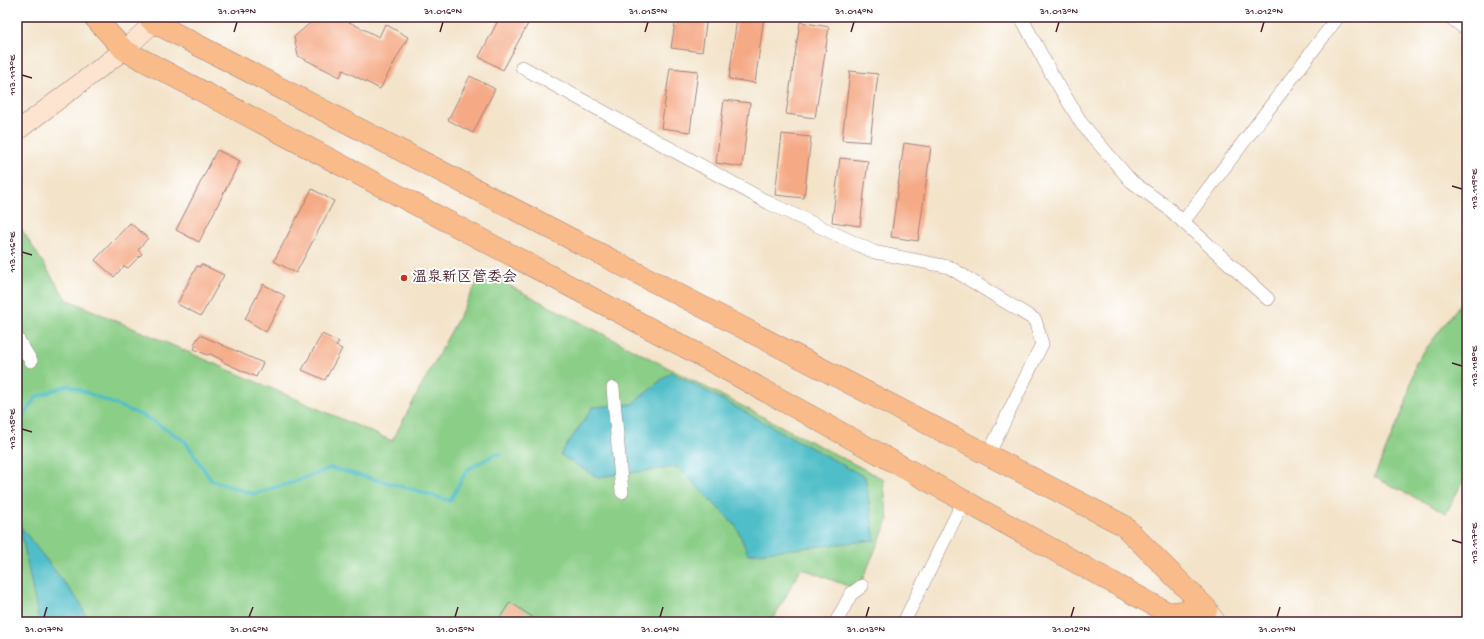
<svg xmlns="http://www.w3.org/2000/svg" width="1484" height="639" viewBox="0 0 1484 639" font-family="'Gochi Hand','LXGW WenKai TC',sans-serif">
	<rect width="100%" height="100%" fill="#fff"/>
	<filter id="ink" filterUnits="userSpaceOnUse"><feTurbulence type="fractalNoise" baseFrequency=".025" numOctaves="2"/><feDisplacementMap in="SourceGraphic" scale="8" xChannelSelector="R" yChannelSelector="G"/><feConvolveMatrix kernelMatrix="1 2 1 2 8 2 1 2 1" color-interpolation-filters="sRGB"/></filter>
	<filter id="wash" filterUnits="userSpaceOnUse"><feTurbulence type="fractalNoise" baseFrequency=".012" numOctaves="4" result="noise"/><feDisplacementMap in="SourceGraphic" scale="16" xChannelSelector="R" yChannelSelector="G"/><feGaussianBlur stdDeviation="0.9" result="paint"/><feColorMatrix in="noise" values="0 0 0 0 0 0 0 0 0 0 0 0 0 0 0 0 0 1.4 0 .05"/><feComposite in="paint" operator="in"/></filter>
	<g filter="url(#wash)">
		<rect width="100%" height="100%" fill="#f3e3c9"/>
		<g fill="#8ace87" stroke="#6a7659">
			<path d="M17 222 66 299 392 441 483 272 883 479 888 520 858 590 801 568 772 622H17Z"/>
			<path d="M1467 295V474L1446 513 1374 477 1405 406 1416 362Z"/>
		</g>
		<g fill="#50bec8" stroke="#4d6e7a">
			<path d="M671 372 865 477 875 540 748 554 736 526 678 467 597 477 560 455 593 407 632 404Z"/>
			<path d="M20 526 81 604 88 622H39Z"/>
		</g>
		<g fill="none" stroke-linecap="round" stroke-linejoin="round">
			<g stroke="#50bec8" stroke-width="3.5">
				<path d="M17 426 36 397 68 385 146 417 185 441 211 480 253 494 291 483 331 468 415 490 450 501 467 470 495 454H501"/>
				<path d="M17 512 20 526"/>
			</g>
		</g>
		<g id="blocks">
			<g fill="#f5a985">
				<path d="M317 17H339L379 37 385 24 408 37 380 89 343 70 340 77 298 56 294 37Z"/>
				<path d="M500 17H523L530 20 503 70 479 57Z"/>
				<path d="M676 17H707L702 52 671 48Z"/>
				<path d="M737 17H764L755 83 729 79Z"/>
				<path d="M800 22 829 27 815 118 786 114Z"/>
				<path d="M670 68 698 71 690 132 661 128Z"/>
				<path d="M850 71 878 74 870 142 842 140Z"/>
				<path d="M470 76 495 89 473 133 448 120Z"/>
				<path d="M724 100 750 103 742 167 716 163Z"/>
				<path d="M782 134 811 137 804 198 775 195Z"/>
				<path d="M904 143 931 147 918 241 891 237Z"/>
				<path d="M217 150 240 161 199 242 176 230Z"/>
				<path d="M840 158 868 161 860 226 832 222Z"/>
				<path d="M312 189 334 201 296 273 274 261Z"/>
				<path d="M130 223 148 238 138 250 142 254 128 268 124 266 114 277 95 260Z"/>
				<path d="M201 264 224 275 201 316 177 304 197 266 200 267Z"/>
				<path d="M263 284 285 296 266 332 245 319Z"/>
				<path d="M322 334 339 342 336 346 342 349 325 380 302 370Z"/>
				<path d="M200 335 263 363 256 377 223 362 222 360 210 354 207 355 194 349 196 345 194 344Z"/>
				<path d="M510 602 540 622H497Z"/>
			</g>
		</g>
	</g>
	<g filter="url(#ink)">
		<use href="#blocks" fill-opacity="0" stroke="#9e817a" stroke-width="1"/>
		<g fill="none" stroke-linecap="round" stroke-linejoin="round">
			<defs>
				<g id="street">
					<path d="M1021 17 1051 73 1082 124 1131 181 1168 208 1268 299"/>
					<path d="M1450 17 1463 27"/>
					<path d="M522 67 769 203 874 252 949 267 1035 320 1042 344 988 455"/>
					<path d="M1183 222 1338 17"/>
					<path d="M17 338 31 361"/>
					<path d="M613 388 622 492"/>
					<path d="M836 622 851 594 862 586"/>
					<path d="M904 622 964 500"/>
				</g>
				<g id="secondary">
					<path d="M17 131 124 50 160 17"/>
					<path d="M1207 609 1216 622"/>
				</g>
				<g id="primary">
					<path d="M94 17 124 50 698 354 1168 613 1207 609"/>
					<path d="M148 17 153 22 1123 525 1207 609"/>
				</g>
			</defs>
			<use href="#street" stroke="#9e817a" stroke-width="14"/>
			<use href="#secondary" stroke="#9e817a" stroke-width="20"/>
			<use href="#primary" stroke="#9e817a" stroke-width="22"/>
			<use href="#street" stroke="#fff" stroke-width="13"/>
			<use href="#secondary" stroke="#fde4d1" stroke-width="19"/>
			<use href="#primary" stroke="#fabb8b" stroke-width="21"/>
		</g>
	</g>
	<path fill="none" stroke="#4a1f2b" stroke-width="1.5" d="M234 32 237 22M440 32 443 22M645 32 648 22M851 32 854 22M1056 32 1059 22M1261 32 1264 22M22 75 32 78M1452 186 1462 189M22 252 32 255M1452 363 1462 366M22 429 32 432M1452 540 1462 543M44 617 47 607M249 617 253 607M455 617 458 607M660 617 663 607M866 617 869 607M1071 617 1074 607M1277 617 1280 607"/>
	<circle fill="#c8321e" stroke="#fff" stroke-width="1.5" cx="404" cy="278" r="4"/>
	<g text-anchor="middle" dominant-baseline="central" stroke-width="4" stroke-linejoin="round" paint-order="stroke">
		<g font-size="15" fill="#4a1f2b" stroke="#fff" text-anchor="start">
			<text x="412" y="278">温泉新区管委会</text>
		</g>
	</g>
	<rect width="1484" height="639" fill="none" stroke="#fff" stroke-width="44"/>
	<rect x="22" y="22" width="1440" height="595" fill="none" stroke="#4a1f2b" stroke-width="1.5"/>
	<g font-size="10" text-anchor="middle" fill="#4a1f2b">
		<text x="237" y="14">31.017°N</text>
		<text x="443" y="14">31.016°N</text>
		<text x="648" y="14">31.015°N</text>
		<text x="854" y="14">31.014°N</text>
		<text x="1059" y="14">31.013°N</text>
		<text x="1264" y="14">31.012°N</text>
		<text transform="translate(11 75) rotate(-90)" y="4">113.117°E</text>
		<text transform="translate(1473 189) rotate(-90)" y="4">113.119°E</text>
		<text transform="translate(11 252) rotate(-90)" y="4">113.116°E</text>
		<text transform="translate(1473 366) rotate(-90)" y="4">113.118°E</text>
		<text transform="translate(11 429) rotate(-90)" y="4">113.115°E</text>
		<text transform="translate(1473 543) rotate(-90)" y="4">113.117°E</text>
		<text x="44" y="632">31.017°N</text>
		<text x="249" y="632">31.016°N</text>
		<text x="455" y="632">31.015°N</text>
		<text x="660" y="632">31.014°N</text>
		<text x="866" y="632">31.013°N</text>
		<text x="1071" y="632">31.012°N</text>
		<text x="1277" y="632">31.011°N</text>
	</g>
</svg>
